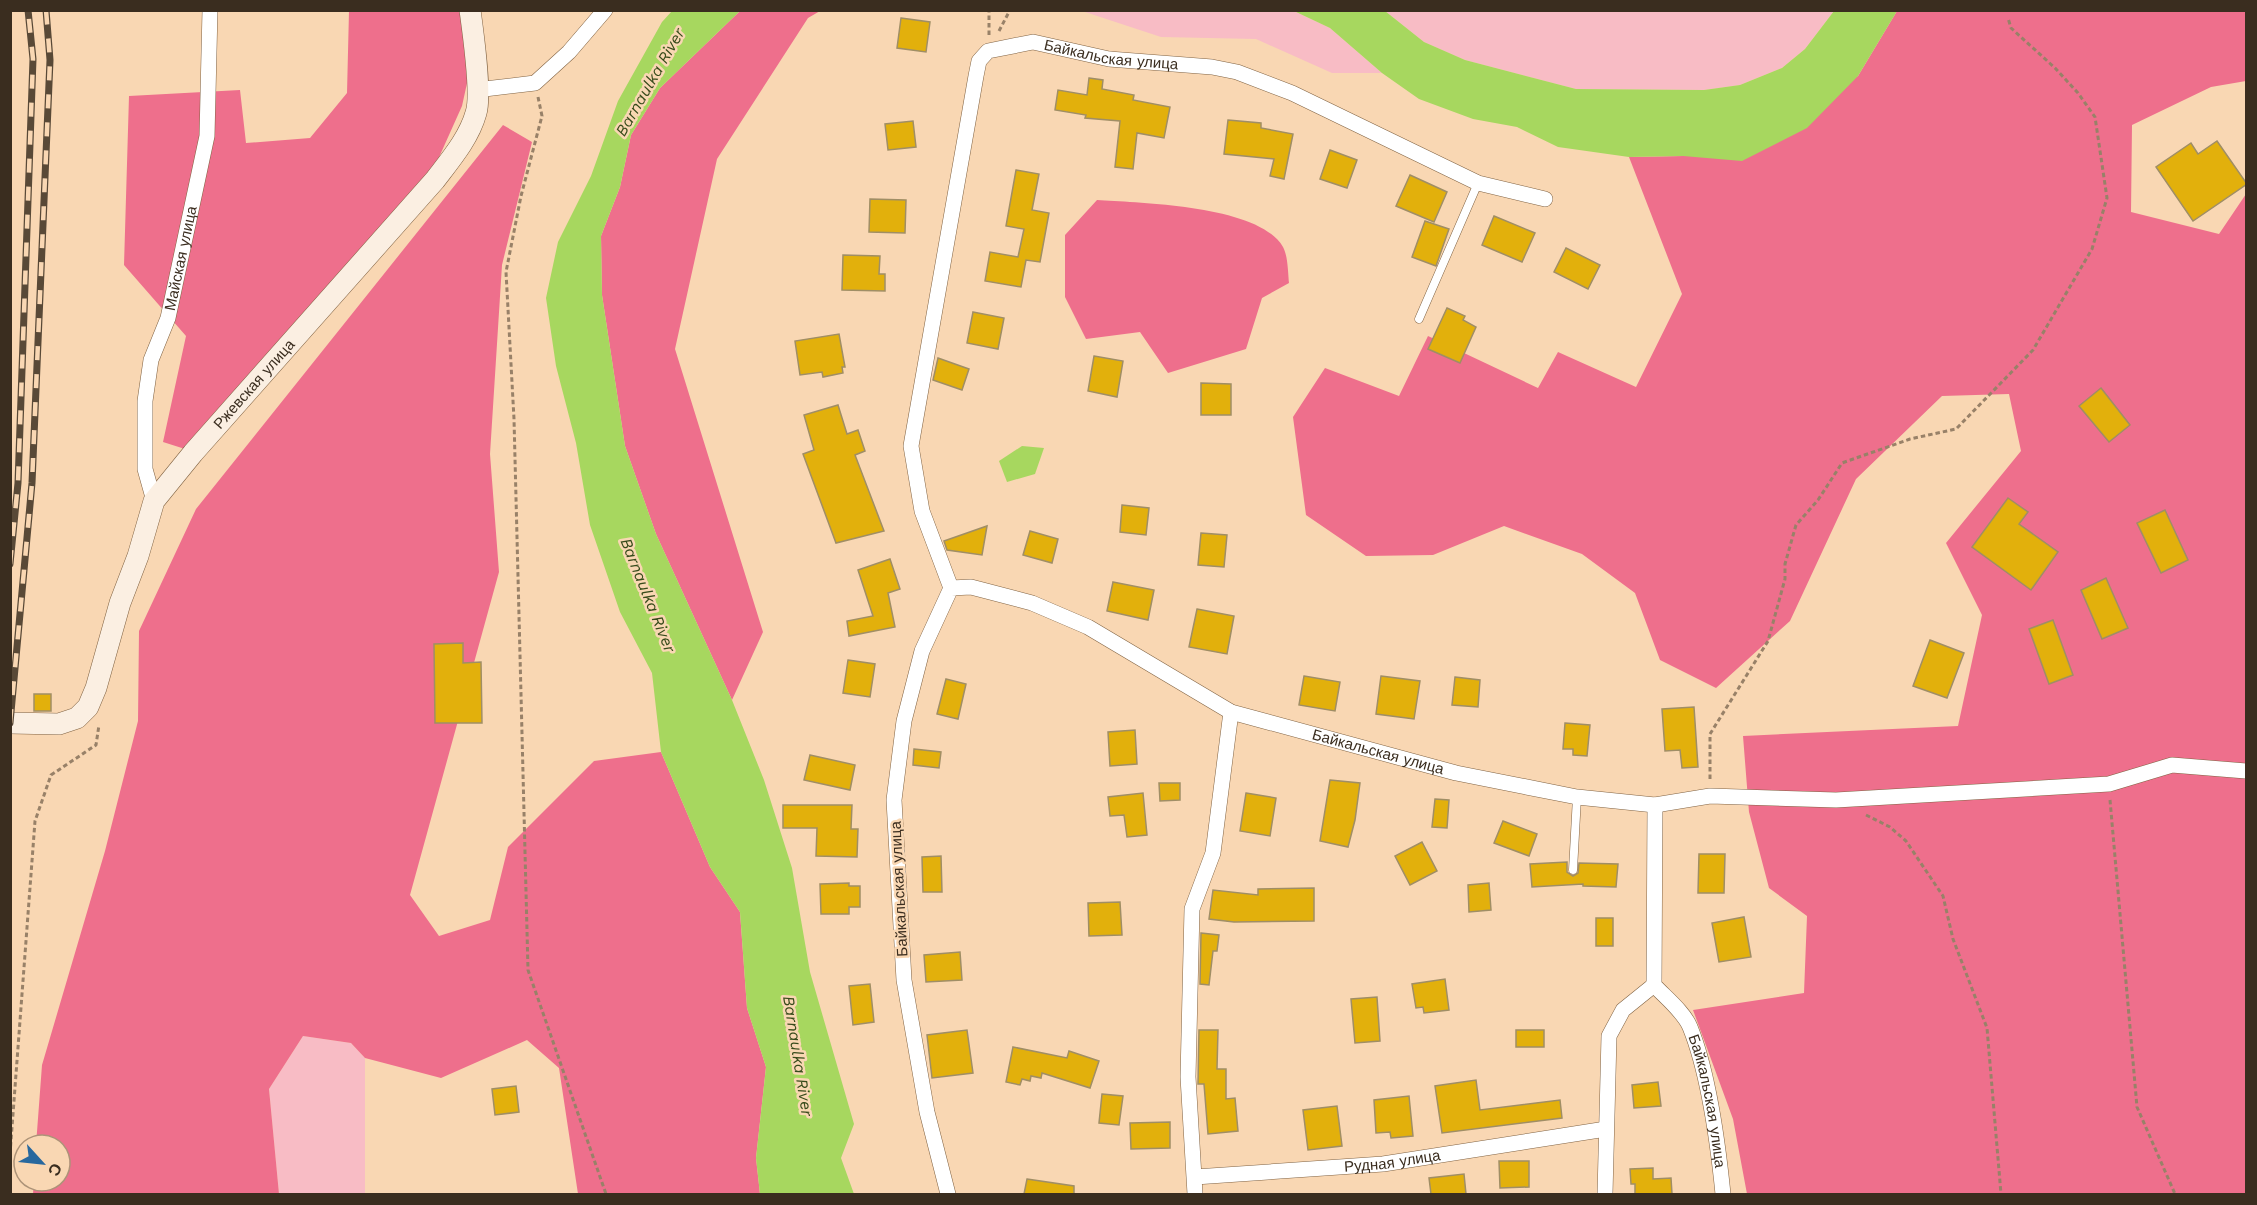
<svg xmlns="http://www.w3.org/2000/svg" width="2257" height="1205" viewBox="0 0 2257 1205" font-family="'Work Sans',sans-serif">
	<rect width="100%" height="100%" fill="#f9d7b3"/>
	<g fill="#f8bcc5">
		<path d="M1082 11H1294L1330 28 1382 73H1332L1256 39 1161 37Z"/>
		<path d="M1385 11H1834L1805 49 1782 68 1740 85 1704 90 1576 89 1465 60 1424 42Z"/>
		<path d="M303 1036 351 1043 365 1058V1194H279L269 1089Z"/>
	</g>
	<g fill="#ee6f8c">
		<path d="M349 11H465L471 65 462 106 436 164 185 449 163 442 186 336 124 265 129 96 240 90 246 143 310 138 347 93Z"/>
		<path d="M740 11H820L808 18 717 159 675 349 763 632 732 700 656 534 625 446 602 295 601 236 620 187 631 135 660 88Z"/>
		<path d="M1897 11H2246V81L2211 87 2132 125 2131 212 2219 234 2246 194V1194H1747L1733 1119 1693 1010 1804 993 1807 916 1769 888 1749 812 1743 736 1958 726 1982 615 1946 543 2021 451 2009 394 1942 396 1856 479 1790 621 1716 688 1660 660 1635 593 1582 554 1504 526 1433 555 1366 556 1306 515 1293 417 1325 368 1399 396 1428 336 1538 388 1558 352 1636 387 1682 294 1629 157 1683 156 1858 76Z"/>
		<path d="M503 125 532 142 502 265 490 454 499 572 410 895 439 936 490 920 508 847 594 761 661 752 710 867 740 912 747 1008 766 1067 756 1158 760 1194H578L559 1068 527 1040 441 1078 365 1058 351 1043 303 1036 269 1089 279 1194H33L34 1181H60V1145H36L42 1065 105 851 138 721 139 631 196 509Z"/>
		<path d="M1097 200C1141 203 1259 205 1283 247 1288 256 1288 273 1289 283L1262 298 1246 349 1168 373 1140 332 1086 339 1065 297V235Z"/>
	</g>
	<g fill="#a7d75f">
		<path d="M672 11H740L660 88 631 135 620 187 601 236 602 295 625 446 656 534 732 700 764 780 792 868 810 972 854 1124 841 1158 854 1194H760L756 1158 766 1067 747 1008 740 912 710 867 661 752 652 673 620 612 590 525 576 443 556 366 546 298 558 242 591 176 618 101 662 22Z"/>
		<path d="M1294 11H1385L1424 42 1465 60 1576 89 1704 90 1740 85 1782 68 1805 49 1834 11H1897L1858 76 1807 128 1742 161 1683 156 1629 157 1558 147 1517 127 1473 119 1419 99 1382 73 1330 28Z"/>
		<path d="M1022 446 1044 448 1035 474 1007 482 999 461Z"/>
	</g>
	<g fill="#e2b00c" stroke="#a08e65" stroke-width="1.5">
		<path d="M901 18 930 22 926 52 897 48Z"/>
		<path d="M1089 78 1103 80 1102 89 1134 95 1133 100 1170 107 1164 138 1137 133 1133 169 1115 167 1120 121 1085 118 1086 115 1055 110 1058 90 1087 95Z"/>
		<path d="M1228 120 1261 123V128L1293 134 1284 179 1270 176 1274 159 1224 154Z"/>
		<path d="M913 121 916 147 888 150 885 124Z"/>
		<path d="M2217 141 2247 184 2193 221 2156 167 2191 143 2198 154Z"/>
		<path d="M1330 150 1357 160 1347 188 1320 179Z"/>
		<path d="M1016 170 1039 174 1032 210 1049 213 1040 262 1026 260 1021 287 985 281 990 252 1018 257 1024 229 1006 226Z"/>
		<path d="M1410 175 1447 192 1434 222 1396 206Z"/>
		<path d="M870 199 906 200 905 233 869 232Z"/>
		<path d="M1494 216 1535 233 1522 262 1482 245Z"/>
		<path d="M1425 221 1449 229 1436 266 1412 257Z"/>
		<path d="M1566 248 1600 265 1588 289 1554 272Z"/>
		<path d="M843 255 880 256 879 274H885V291L842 290Z"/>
		<path d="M1447 308 1465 316 1463 320 1476 327 1460 363 1428 349Z"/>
		<path d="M973 312 1004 318 998 349 967 343Z"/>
		<path d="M839 334 845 367H842L843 373 823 377 822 372 800 375 795 341Z"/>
		<path d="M1094 356 1123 361 1117 397 1088 391Z"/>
		<path d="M938 358 969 369 962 390 933 380Z"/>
		<path d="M1201 383 1231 384V415H1201Z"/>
		<path d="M2101 388 2130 425 2109 442 2079 406Z"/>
		<path d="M838 405 847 434 858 430 865 451 855 455 884 531 836 543 803 454 814 450 804 415Z"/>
		<path d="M2008 498 2028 512 2019 524 2058 552 2031 590 1972 547Z"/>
		<path d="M1122 505 1149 508 1146 535 1120 532Z"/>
		<path d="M2165 510 2188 560 2161 573 2137 523Z"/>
		<path d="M987 526 982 555 947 550 944 541Z"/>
		<path d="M1030 531 1058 539 1052 563 1023 555Z"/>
		<path d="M1201 533 1227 535 1224 567 1198 565Z"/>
		<path d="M890 559 900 589 888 593 895 627 849 636 847 621 873 616 858 570Z"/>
		<path d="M2106 578 2128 628 2102 639 2081 590Z"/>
		<path d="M1113 582 1154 590 1148 620 1107 611Z"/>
		<path d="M1197 609 1234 616 1227 654 1189 647Z"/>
		<path d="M2053 620 2073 675 2049 684 2029 629Z"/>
		<path d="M1930 640 1964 653 1947 698 1913 686Z"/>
		<path d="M463 643V663L481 662 482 723H435L434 644Z"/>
		<path d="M848 660 875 664 870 697 843 693Z"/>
		<path d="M1304 676 1340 682 1335 711 1299 705Z"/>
		<path d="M1381 676 1420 681 1414 719 1376 714Z"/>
		<path d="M1455 677 1480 680 1478 707 1452 705Z"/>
		<path d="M946 679 966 684 958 719 937 714Z"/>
		<rect x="34" y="694" width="17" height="17"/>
		<path d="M1694 707 1698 767 1682 768 1680 750 1665 751 1662 709Z"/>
		<path d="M1565 723 1590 725 1587 756 1573 755V749H1563Z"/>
		<path d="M1135 730 1137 764 1110 766 1108 732Z"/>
		<path d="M914 749 941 752 939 768 913 765Z"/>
		<path d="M810 755 855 765 850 790 804 780Z"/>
		<path d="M1330 780 1360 783 1355 820 1348 847 1320 841Z"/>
		<path d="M1159 783H1180V800L1160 801Z"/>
		<path d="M1143 793 1147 835 1127 837 1124 815 1110 816 1108 797Z"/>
		<path d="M1246 793 1276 798 1270 836 1240 831Z"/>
		<path d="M1435 799 1449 800 1447 828 1432 827Z"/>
		<path d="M783 805H852L851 829H858L857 857 816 856 817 828H783Z"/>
		<path d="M1503 821 1537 834 1529 856 1494 843Z"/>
		<path d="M1422 842 1437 871 1410 885 1395 856Z"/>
		<path d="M1699 854H1725L1724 893H1698Z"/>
		<path d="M941 856 942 892H923L922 857Z"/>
		<path d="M1567 862V872L1573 876 1578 873 1579 863 1618 864 1616 887 1583 886V884L1532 887 1530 864Z"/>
		<path d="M849 883V886H860V907H849V914H821L820 884Z"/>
		<path d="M1489 883 1491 910 1469 912 1468 885Z"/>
		<path d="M1314 888V921L1234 922 1209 919 1213 890 1258 895V889Z"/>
		<path d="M1120 902 1122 935 1089 936 1088 903Z"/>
		<path d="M1744 917 1751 957 1719 962 1712 923Z"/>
		<rect x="1596" y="918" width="17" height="28"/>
		<path d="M1201 933 1219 935 1217 951H1213L1209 985 1200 984Z"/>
		<path d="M960 952 962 980 926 982 924 955Z"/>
		<path d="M1445 979 1449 1010 1424 1013 1423 1007 1416 1008 1412 984Z"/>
		<path d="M870 984 874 1022 853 1025 849 986Z"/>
		<path d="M1377 997 1380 1041 1355 1043 1351 999Z"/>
		<path d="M967 1030 973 1073 932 1078 927 1035Z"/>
		<path d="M1199 1030H1218L1217 1069H1226V1099L1235 1098 1238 1131 1208 1134 1204 1084H1198Z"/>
		<rect x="1516" y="1030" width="28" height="17"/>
		<path d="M1013 1047 1067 1058 1069 1051 1099 1061 1090 1088 1042 1073 1041 1078 1031 1076 1030 1081 1022 1079 1020 1085 1006 1082Z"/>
		<path d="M1476 1080 1480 1110 1560 1100 1562 1118 1442 1133 1435 1086Z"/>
		<path d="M1658 1082 1661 1106 1634 1108 1632 1085Z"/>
		<path d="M516 1086 519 1112 495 1115 492 1089Z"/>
		<path d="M1102 1094 1123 1096 1119 1125 1099 1123Z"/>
		<path d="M1409 1096 1413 1136 1391 1138 1390 1132 1376 1133 1374 1100Z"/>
		<path d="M1337 1106 1342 1146 1308 1150 1303 1110Z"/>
		<path d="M1170 1122V1148L1131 1149 1130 1123Z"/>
		<path d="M1499 1161H1529V1187L1500 1188Z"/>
		<path d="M1653 1168V1179L1671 1178 1672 1194H1635V1184H1631L1630 1169Z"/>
		<path d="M1464 1174 1466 1194H1431L1429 1178Z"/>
		<path d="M1027 1179 1074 1186V1194H1024Z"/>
	</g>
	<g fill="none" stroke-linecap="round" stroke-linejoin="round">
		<defs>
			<g id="service">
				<path d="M1419 319 1478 183"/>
				<path d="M1573 870 1577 797"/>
			</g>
			<g id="minor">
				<path d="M476 90 535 83 569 52 605 10"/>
				<path id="s1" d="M154 501 145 469V401L151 360 168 318 207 136 210 10"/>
				<path id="s2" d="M951 588 922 511 911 446 976 76 979 61 988 51 1033 42 1109 59 1212 67 1237 72 1292 93 1478 183 1545 199"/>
				<path id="s3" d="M1655 805 1654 985C1665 997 1684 1012 1690 1027 1709 1074 1718 1144 1723 1194"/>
				<path id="s4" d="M1195 1177 1383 1164 1606 1129"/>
				<path id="s5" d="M948 1194 927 1112 904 980 894 800 904 721 922 651 951 588 971 587 1032 603 1088 627 1231 712 1456 773 1577 797 1655 805 1710 796 1836 800 2109 784 2172 765 2246 771"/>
				<path d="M1195 1194 1188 1077 1192 909 1213 853 1231 712"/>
				<path d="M1605 1194 1609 1036 1623 1010 1654 985"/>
			</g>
			<g id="secondary">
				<path id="s6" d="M10 723 59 724 77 718 88 707 96 688 120 603 138 556 154 501 193 453 435 180C451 159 469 138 476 113 482 95 473 32 470 10"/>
			</g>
		</defs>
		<use href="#service" stroke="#816343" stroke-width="9"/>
		<use href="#minor" stroke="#816343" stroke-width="16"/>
		<use href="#secondary" stroke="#816343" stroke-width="22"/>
		<g stroke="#988168" stroke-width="3" stroke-dasharray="4.5 3" stroke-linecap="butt">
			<path d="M999 31 1010 10"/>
			<path d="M989 35V10"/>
			<path d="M538 97 542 116 521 196 506 272 514 419 528 970 606 1194"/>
			<path d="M1710 779V734L1768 641 1785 579V564L1796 525 1818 500 1842 463 1910 439 1956 429 2033 350 2092 249 2107 198 2095 117 2078 93 2055 68 2011 28 2008 18"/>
			<path d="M2110 800 2137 1107 2175 1194"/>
			<path d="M1866 815 1890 827 1906 841 1943 896 1953 939 1987 1028 2001 1194"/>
			<path d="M10 1154 35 821 51 775 96 745 99 725"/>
		</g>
		<use href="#service" stroke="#fff" stroke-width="8"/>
		<use href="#minor" stroke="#fff" stroke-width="15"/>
		<use href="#secondary" stroke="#fbefe2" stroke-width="21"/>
		<defs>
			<g id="rail">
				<path d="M10 564 18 483 33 59 28 10"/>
				<path d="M10 723 32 483 50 60 46 10"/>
			</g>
		</defs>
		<use href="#rail" stroke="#594937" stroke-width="7"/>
		<use href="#rail" stroke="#f9d7b3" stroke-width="4.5" stroke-dasharray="14" stroke-linecap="butt"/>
	</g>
	<g text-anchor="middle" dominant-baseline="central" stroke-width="5" stroke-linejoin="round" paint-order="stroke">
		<g font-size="15" fill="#3a2d1f" stroke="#f9d7b3">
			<text stroke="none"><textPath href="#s2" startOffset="678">Байкальская улица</textPath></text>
			<text stroke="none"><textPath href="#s1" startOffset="249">Майская улица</textPath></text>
			<text stroke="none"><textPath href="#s6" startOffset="454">Ржевская улица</textPath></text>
			<text stroke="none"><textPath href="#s5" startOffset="1083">Байкальская улица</textPath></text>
			<text transform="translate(899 889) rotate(-93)">Байкальская улица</text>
			<text stroke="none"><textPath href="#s3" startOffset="312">Байкальская улица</textPath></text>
			<text stroke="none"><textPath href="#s4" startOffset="198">Рудная улица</textPath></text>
		</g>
		<g font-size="16" font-style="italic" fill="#374b1b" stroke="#f9d7b3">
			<text transform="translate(650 82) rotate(-60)">Barnaulka River</text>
			<text transform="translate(648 595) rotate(68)">Barnaulka River</text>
			<text transform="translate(798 1056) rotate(81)">Barnaulka River</text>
		</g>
	</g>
	<rect width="2257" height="1205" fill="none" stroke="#3a2d1f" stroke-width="24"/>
	<g transform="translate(42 1163) rotate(117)"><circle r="28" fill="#f9d7b3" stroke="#ad9378" stroke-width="1.5"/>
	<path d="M0-4.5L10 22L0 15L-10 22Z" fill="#28689e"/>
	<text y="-9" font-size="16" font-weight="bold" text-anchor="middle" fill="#3a2d1f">С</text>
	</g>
</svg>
